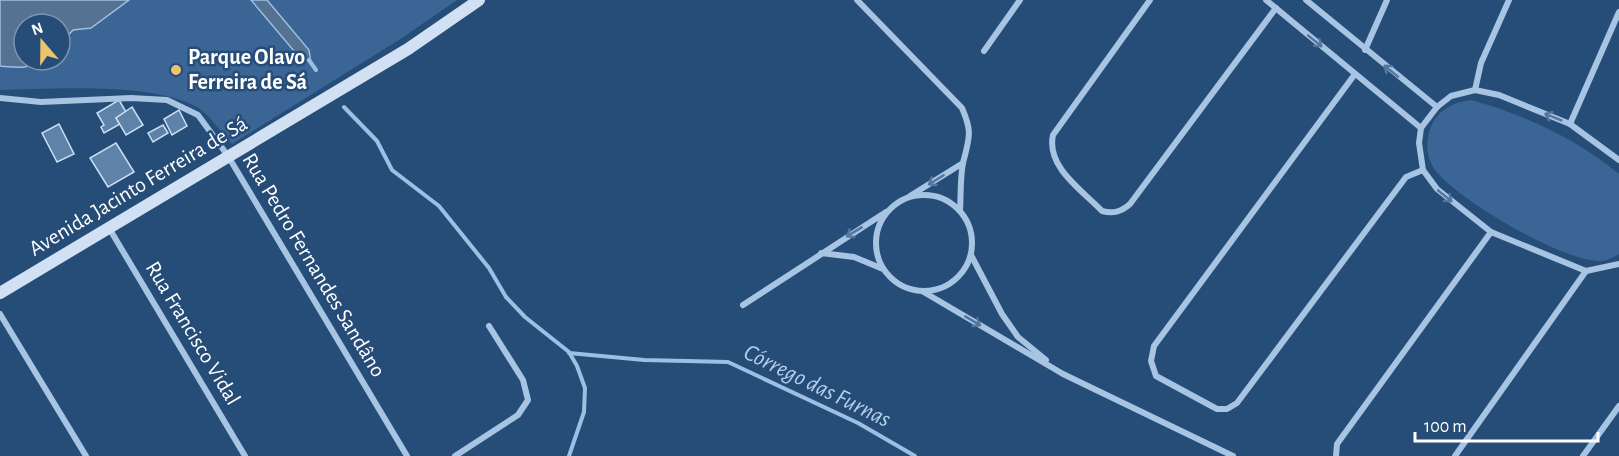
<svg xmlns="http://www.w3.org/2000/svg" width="1619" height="456" viewBox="0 0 1619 456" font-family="'Alegreya Sans',sans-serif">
	<rect width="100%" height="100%" fill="#264c78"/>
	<g fill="#3a6595" fill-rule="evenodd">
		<path d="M0 0H457L402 38 232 144C221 133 210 115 197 107 150 82 54 89 0 90ZM24 24H60V60H24Z"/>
		<path d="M1471 100C1525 115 1575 138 1619 174V254C1614 257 1608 260 1602 261 1564 263 1458 200 1435 170 1425 156 1425 137 1433 122 1441 108 1455 102 1471 100Z"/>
	</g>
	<g fill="#567293" stroke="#9dbfe3" stroke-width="1.5">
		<path d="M0 0H129L91 28 73 30 60 44V24H24V60H41C31 70 13 67 0 66Z"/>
		<path d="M251 0H267L309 50 311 63 294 51Z"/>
	</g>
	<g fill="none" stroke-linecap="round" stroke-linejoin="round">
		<g stroke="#9dbfe3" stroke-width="4">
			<path d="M309 60 316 70"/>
			<path d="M344 107 377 141 392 170 439 206 489 268 506 297 525 317 569 352 577 366 585 388 584 412 569 456"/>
			<path d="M569 353 644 360 728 362 858 423 915 456"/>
		</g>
	</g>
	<g fill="#5f82a9" stroke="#cbdef3" stroke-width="1.5">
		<path d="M119 100 126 112 116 118 120 124 104 133 101 127 104 125 97 113Z"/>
		<path d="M132 107 143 125 126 135 116 118Z"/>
		<path d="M179 110 187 126 172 135 164 119Z"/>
		<path d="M59 124 74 154 57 162 42 133Z"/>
		<path d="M163 125 168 133 153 142 148 133Z"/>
		<path d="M116 143 134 172 108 187 90 158Z"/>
	</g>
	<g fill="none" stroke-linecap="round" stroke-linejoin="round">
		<g stroke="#a8c4e3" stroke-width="6">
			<path d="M857 0 962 108C973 133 969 138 963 163 960 178 961 195 960 210"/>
			<path d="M1150 0 1053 135C1046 167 1082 190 1102 211 1113 214 1121 212 1130 204L1276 8"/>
			<path d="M1266 0 1421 128"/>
			<path d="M1306 0 1437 107"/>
			<path d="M1365 50 1387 0"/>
			<path d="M984 51 1020 0"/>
			<path d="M1355 74 1154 346 1151 361 1156 376 1217 409H1227L1237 403 1406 177 1423 170"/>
			<path d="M1475 90 1481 63 1509 0"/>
			<path d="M0 98 41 102 131 98 167 100 198 115 228 156 407 456"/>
			<path d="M1570 124 1619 12"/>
			<path d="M1619 160 1570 124 1499 95 1475 90 1451 96 1437 107 1421 128 1419 143 1423 170 1437 189 1491 232 1586 271 1619 264"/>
			<circle cx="924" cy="243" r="48"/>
			<path d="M910 196 963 163"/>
			<path d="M109 228 245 456"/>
			<path d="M821 253 854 257 883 269"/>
			<path d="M971 255 1002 314 1018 337 1046 360"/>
			<path d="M922 291 1063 374 1233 456"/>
			<path d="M743 305 886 212"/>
			<path d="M0 314 86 456"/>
			<path d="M455 456 518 415 528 400 523 380 489 326"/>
			<path d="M1336 456 1337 444 1491 232"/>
			<path d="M1455 456 1586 271"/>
			<path d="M1583 456 1619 406"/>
		</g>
		<path stroke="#d1e1f3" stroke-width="12" d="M0 293 408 49 479 0"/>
	</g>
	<defs><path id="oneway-shaft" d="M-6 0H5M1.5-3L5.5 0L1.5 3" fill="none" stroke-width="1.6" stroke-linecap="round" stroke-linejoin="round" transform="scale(1.5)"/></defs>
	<g stroke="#54769d">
		<use href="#oneway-shaft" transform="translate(1315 41) rotate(39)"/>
		<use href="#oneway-shaft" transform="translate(1391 71) rotate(-141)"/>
		<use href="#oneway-shaft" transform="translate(1553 117) rotate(-158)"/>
		<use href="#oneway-shaft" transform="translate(936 180) rotate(148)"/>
		<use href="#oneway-shaft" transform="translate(1445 196) rotate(39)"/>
		<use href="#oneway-shaft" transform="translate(854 232) rotate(149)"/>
		<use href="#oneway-shaft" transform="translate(973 321) rotate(31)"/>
	</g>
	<circle fill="#ebc46e" stroke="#264c78" stroke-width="2" cx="176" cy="70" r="6"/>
	<g text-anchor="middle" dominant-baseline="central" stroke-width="5" stroke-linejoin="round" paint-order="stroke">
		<g font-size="22" font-weight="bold" fill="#fff" stroke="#264c78" text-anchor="start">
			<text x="188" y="57">Parque Olavo<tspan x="188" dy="25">Ferreira de Sá</tspan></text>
		</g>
		<g font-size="22" fill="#fff" stroke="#264c78">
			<text transform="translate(138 186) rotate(-31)">Avenida Jacinto Ferreira de Sá</text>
			<text transform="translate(314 265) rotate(59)">Rua Pedro Fernandes Sandâno</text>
			<text transform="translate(193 333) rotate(59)">Rua Francisco Vidal</text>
		</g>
		<g font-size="24" font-style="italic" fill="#b3ceeb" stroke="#264c78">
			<text transform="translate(817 386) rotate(26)">Córrego das Furnas</text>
		</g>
	</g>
	<g transform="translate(42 42) rotate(340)"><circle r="28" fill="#264c78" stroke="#7d94ae" stroke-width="1.5"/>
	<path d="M0-4.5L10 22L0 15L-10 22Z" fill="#ebc46e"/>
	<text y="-9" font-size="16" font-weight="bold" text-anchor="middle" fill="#ffffff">N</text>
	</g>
	<path d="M1415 432v9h183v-9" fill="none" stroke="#ffffff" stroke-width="3"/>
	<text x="1424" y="432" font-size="18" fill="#ffffff" stroke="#264c78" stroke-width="4.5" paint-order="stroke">100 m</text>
</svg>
